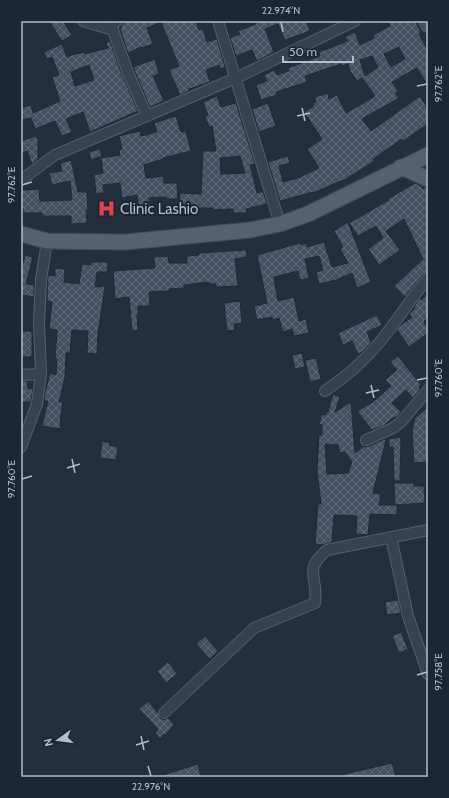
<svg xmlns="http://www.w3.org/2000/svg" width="449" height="798" viewBox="0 0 449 798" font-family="Cabin,sans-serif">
	<defs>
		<pattern id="building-cross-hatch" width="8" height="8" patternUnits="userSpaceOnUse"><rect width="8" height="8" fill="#455162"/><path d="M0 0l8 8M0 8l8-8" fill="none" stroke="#5d6877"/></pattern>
	</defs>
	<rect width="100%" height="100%" fill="#242f3e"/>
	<g fill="url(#building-cross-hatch)" stroke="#1f2835" fill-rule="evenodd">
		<path d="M49 21H63L72 35 62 41Z"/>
		<path d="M127 21H196L199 30 203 29 207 42 217 39 225 67 221 69 219 65 206 70 210 82 189 89V91L180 95 169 70 179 66 161 22 147 28 153 44 141 48V47L128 53 120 29 123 23Z"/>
		<path d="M256 21H306L310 31 285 40 278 24 265 29 274 52 257 61 252 50 236 56 230 38 240 34 238 31 256 24Z"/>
		<path d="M388 21H415L421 32 419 34 428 51V86L417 68 392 82 398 91 395 93 399 98 362 119 371 131 420 96 428 109V124L403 141 402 139 373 159 374 161 343 181V180L313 193V192L280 201 268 162 288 156 290 163 279 166 283 182 298 178 319 168 307 149 322 139 304 112 314 106 313 102H316L315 97 328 93 329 99 337 95 346 113 375 96 362 78 357 81 350 71 348 64 341 66V64L305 76 307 82 276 92 277 95 261 100 256 85 267 81 264 75 274 70 277 75 289 71 288 68 320 56 319 52 348 41 345 37 355 32 360 45 374 38 373 35 390 26ZM399 47 405 59 391 67 384 54ZM372 56 378 67 365 76 360 60Z"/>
		<path d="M110 41 121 72 138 111 90 132 83 112 66 119 72 132 62 136 55 121 35 129 31 118 21 120V108L31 105 33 113 60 101 52 77 59 75 52 57 47 59 44 52 62 44 67 57 77 53V54L84 52 85 54 108 48 106 43ZM89 65 94 80 75 86 71 72Z"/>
		<path d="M155 59 159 74 153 76 164 101 150 107 133 67Z"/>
		<path d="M217 96 221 107 236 103 255 164 250 165 257 193 263 191 267 204 246 209 247 213H233V209L213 210V208H198V210H179L180 193 201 194 203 151H216L212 126 209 127 205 116 208 115 203 102ZM240 156 245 173 221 174 220 158Z"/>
		<path d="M268 103 276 126 259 132 252 109Z"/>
		<path d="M176 116 181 132 186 131 191 151 163 158V159L144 165 146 178 163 176 164 183H177L178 199H166V197L149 198 150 216 140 217 137 195 122 198 120 183 103 185 104 193 96 194 94 175 103 173 101 158 120 155 119 150 122 149 119 136 140 131 141 136 157 132 154 123Z"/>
		<path d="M36 136 38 140V159L32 164 27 151 21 153V141Z"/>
		<path d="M100 149 102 156 91 160 89 152Z"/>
		<path d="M71 160 78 192H87L88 210H86L87 223 71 224V216H43L42 213H23V208H21V191L23 190 39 189 40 201 72 200 70 181 52 185 49 173 62 171 60 163Z"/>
		<path d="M415 183 421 186 423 189 424 187 428 188V272L423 274 405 297 394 286 423 259 404 219 386 231 400 250 379 265 368 249 383 238 376 226 358 236 349 223 389 200 388 199Z"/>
		<path d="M348 222 371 282 357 288 352 273 336 280 319 284 316 272 323 270 319 256 305 259 309 278 300 280 298 271 274 277V279L278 301 294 297 299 321 306 319 309 333 294 336 292 329 283 332 279 318 273 320 272 317 257 320 254 306 267 303 257 255 300 243 301 245 306 243 307 247 324 242 332 267 348 263 340 249 343 247 334 231Z"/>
		<path d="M246 250 247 257 235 259 238 286 216 287V284H209V282L184 285V288L169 289V291L149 292 150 306H138V315H137L138 330 132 331 129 297 115 299 113 271 155 268 154 257 168 256 169 263H187V256L199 255V253Z"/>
		<path d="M25 255 33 257 26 284 34 285V297L21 295V271Z"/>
		<path d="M91 262H108L107 272H97L95 287 105 286 98 334 97 354 87 353 88 331 72 330 70 353H66L65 377 59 402H63L60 420H61L60 429 42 426 48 401H44L45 393 50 373 56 375 57 359H55L57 330 49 329 52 302 47 301 48 275 55 276V268L65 269 64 282 79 284 82 264 91 265Z"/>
		<path d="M428 294V318L424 321 425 322 424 323 428 328V333L409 347 397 330 401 325 412 317 409 314 415 308 414 307 420 298 421 300Z"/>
		<path d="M240 301 242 323 234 324 235 330 227 331 224 303Z"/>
		<path d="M377 315 382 325 367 332 371 342 362 352 358 354 352 341 343 345 338 333Z"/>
		<rect x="21" y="331" width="11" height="26"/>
		<path d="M302 353 305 367 295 369 292 355Z"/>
		<path d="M398 356 421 385 419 387 420 389 413 398 406 390 392 403 401 412 397 417 395 418 394 417 383 426 372 430 357 411 373 402 391 386 385 380 397 370 390 362Z"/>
		<path d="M316 358 321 379 310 382 305 360Z"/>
		<path d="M21 381H27L28 389 33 388 31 402H21Z"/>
		<path d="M333 394 340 397 335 412 351 402 355 453 364 446 365 447 369 446 385 439 386 440 373 493 381 494 379 505H397V515L370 514 368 535 356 534 357 516 334 515 332 542 324 545 315 544 318 504H321L317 471 319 435H322V425L319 424 322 414 326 415V412H328ZM325 444 338 445 340 453 345 452 352 462 348 473 327 474Z"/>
		<path d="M428 407V462L414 463 412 432 415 418Z"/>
		<path d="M401 437 400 481H394L393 447H389V439Z"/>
		<path d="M102 441 110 443 109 445 118 447 116 460 100 458Z"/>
		<path d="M394 483H414V486H424L425 503 395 505Z"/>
		<path d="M398 600 401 613 387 615 385 602Z"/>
		<path d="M401 632 408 649 399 653 392 636Z"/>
		<path d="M205 636 218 651 210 659 196 644Z"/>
		<path d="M168 662 177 674 166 683 157 671Z"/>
		<path d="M148 701 158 713 160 718 163 720 168 718 174 725 165 735 164 734 160 738 155 733 158 729 139 709Z"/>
		<path d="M392 763 396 777H345V774Z"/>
		<path d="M198 764 201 777H163V775Z"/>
	</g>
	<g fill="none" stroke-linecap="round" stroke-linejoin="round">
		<defs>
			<g id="street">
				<path d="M83 21 113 30"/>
				<path d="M117 21 113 24V30L127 70 147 116"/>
				<path d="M218 21 280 224"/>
				<path d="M21 180 55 155 236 78 355 21"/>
				<path d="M21 375 41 374"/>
				<path d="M325 391C344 378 363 362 378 344 396 323 410 299 428 278"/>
				<path d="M366 440 393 428 401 422 428 390"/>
				<path d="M21 447 37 404 41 374 39 323 41 280 47 241"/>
				<path d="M391 537 408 616 428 674"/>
				<path d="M164 713 254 628 315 603C319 577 302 571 327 550L428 530"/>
			</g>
			<path id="secondary" d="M426 21 428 25"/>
			<g id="primary">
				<path d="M401 167 428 179"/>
				<path d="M21 234 47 241 126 242 250 230 280 224 308 214 428 155"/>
			</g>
		</defs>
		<use href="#street" stroke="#565f6c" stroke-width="12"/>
		<use href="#secondary" stroke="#565f6c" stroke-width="16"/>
		<use href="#primary" stroke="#414a57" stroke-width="17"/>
		<use href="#street" stroke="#38414e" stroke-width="10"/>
		<use href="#secondary" stroke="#465061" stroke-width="14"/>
		<use href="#primary" stroke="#56606e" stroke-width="15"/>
	</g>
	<path fill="none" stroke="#b4bcc9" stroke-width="1.5" d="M281 22 283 32M417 86 427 84M302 108 305 121M297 116 310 113M22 185 32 182M417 380 427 378M371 385 374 398M366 393 379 390M72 459 75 473M67 468 80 464M22 479 32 476M417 675 427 672M141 736 144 750M136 745 149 741M148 766 151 776"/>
	<defs>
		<symbol id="hospital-bare" viewBox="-9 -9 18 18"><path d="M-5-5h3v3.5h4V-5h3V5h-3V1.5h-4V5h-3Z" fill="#e0444e" stroke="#1d2633" stroke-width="2.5" paint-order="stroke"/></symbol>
	</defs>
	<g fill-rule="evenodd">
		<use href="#hospital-bare" x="94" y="196" width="25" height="25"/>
	</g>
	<g text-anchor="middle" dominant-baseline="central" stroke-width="4" stroke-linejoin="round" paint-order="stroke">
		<g font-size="15" fill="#b4bcc9" stroke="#1d2633" text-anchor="start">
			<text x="120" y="209">Clinic Lashio</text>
		</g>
	</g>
	<rect width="449" height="798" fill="none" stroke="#1d2633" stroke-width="44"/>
	<g transform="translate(58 740) rotate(256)" stroke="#1d2633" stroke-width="3" paint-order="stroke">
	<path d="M0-3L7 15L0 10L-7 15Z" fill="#b4bcc9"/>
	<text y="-6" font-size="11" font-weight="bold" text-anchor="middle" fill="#b4bcc9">N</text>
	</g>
	<path d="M283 56v6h70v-6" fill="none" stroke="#b4bcc9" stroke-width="2"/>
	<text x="289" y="56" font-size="12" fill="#b4bcc9" stroke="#1d2633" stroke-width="3" paint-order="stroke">50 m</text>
	<rect x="22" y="22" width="405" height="754" fill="none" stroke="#b4bcc9" stroke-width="1.5"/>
	<g font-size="10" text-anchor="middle" fill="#b4bcc9">
		<text x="281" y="14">22.974°N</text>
		<text transform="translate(438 84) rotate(-90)" y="4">97.762°E</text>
		<text transform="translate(11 185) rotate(-90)" y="4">97.762°E</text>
		<text transform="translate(438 378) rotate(-90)" y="4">97.760°E</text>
		<text transform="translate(11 479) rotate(-90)" y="4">97.760°E</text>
		<text transform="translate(438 672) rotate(-90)" y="4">97.758°E</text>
		<text x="151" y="790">22.976°N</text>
	</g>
</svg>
